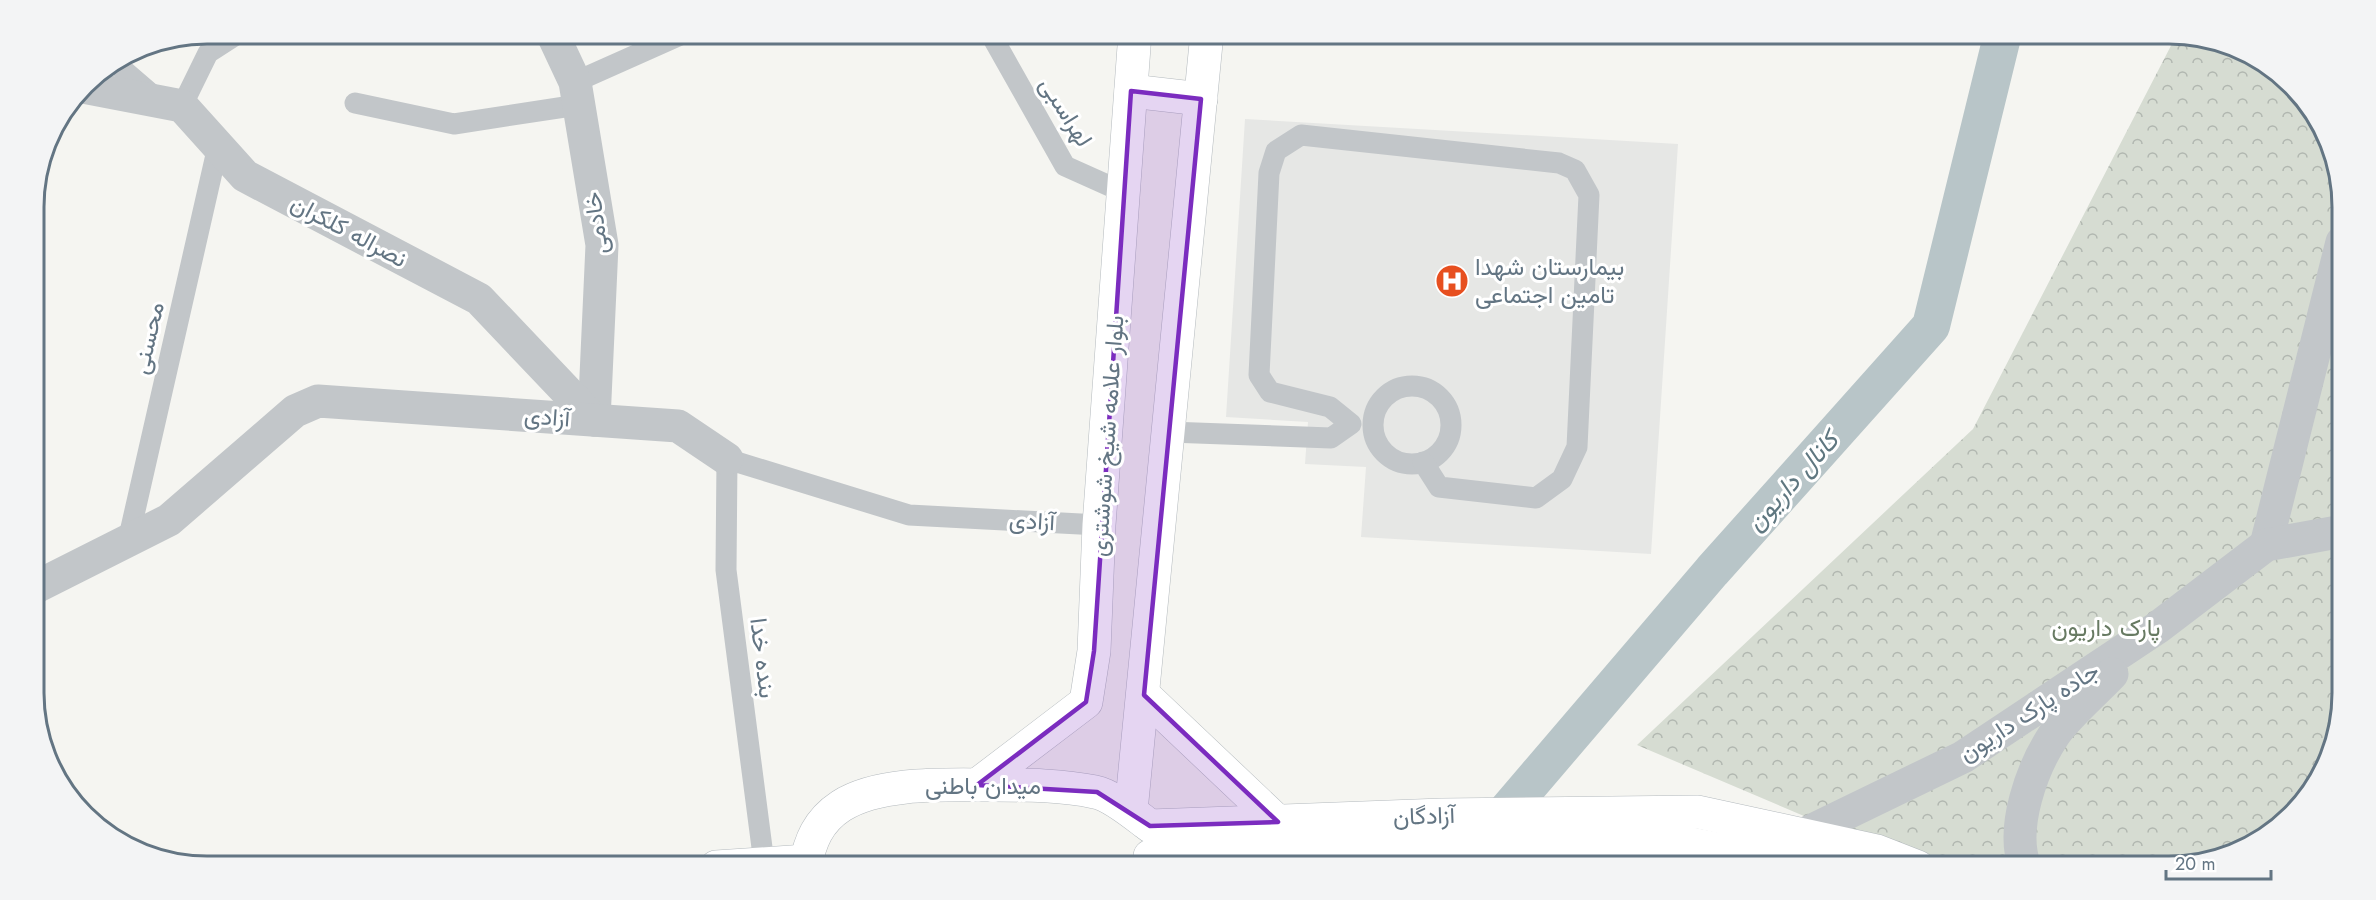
<svg xmlns="http://www.w3.org/2000/svg" width="2376" height="900" viewBox="0 0 2376 900" font-family="Jost,Vazirmatn,sans-serif">
	<style>
		.built { fill: #e6e7e5 }
		.park { fill: url(#park-crowns) }
		.lines { fill: none; stroke-linecap: round; stroke-linejoin: round }
		.canal { stroke: #b8c5c8; stroke-width: 38 }
		.secondary-casing { stroke: #b4babe; stroke-width: 34 }
		.lane { stroke: #c2c6c9; stroke-width: 21 }
		.street { stroke: #c2c6c9; stroke-width: 33 }
		.secondary { stroke: #fff; stroke-width: 33 }
		.marked { fill: #7b2cbf; fill-opacity: 0.2; stroke: #7b2cbf; stroke-width: 4.5; stroke-linejoin: round }
		.labels { text-anchor: middle; stroke-width: 6; stroke-linejoin: round; paint-order: stroke }
		.street-label { font-size: 24px; fill: #637583; stroke: #fff }
		.poi-label { font-size: 24px; fill: #637583; stroke: #fff; text-anchor: start }
		.park-label { font-size: 24px; fill: #677a62; stroke: #fff }
		.water-label { font-size: 26px; font-style: italic; fill: #5f7780; stroke: #fff }
		.rim { fill: none; stroke: #637583; stroke-width: 3 }
	</style>
	<defs>
		<pattern id="park-crowns" width="20" height="18" patternUnits="userSpaceOnUse" patternTransform="scale(1.5)"><rect width="20" height="18" fill="#d6dcd2"/><path d="M2 6a3 3 0 1 1 6 0M12 15a3 3 0 1 1 6 0" fill="none" stroke="#b1b7b0"/></pattern>
	</defs>
	<rect width="100%" height="100%" fill="#f5f5f1"/>
	<!-- built -->
	<polygon class="built" points="1245,119 1678,144 1651,554 1361,537 1366,467 1305,464 1308,422 1226,417"/>
	<!-- park -->
	<polygon class="park" points="2177,34 2225,42 2300,92 2341,183 2343,694 2334,749 2275,831 2181,867 1924,867 1637,745 1973,429"/>
	<g class="lines">
		<!-- canal -->
		<polyline class="canal" points="1459,867 1712,571 1931,326 2003,33"/>
		<!-- secondary casing -->
		<g class="secondary-casing">
			<g id="secondary">
				<polyline points="1131,91 1201,99"/>
				<polyline points="1144,695 1278,822"/>
				<polyline points="977,785 1086,702 1094,651 1099,525 1135,33"/>
				<polyline points="1131,811 1207,33"/>
				<polyline points="1150,826 1442,815 1698,812 1877,851 1918,867"/>
				<polyline points="1150,856 1405,842 1665,839 1809,867"/>
				<polyline points="716,867 806,861"/>
				<path d="M805,867C810,841 818,821 841,806C880,781 949,785 994,785C1028,785 1062,785 1095,792C1111,795 1133,813 1146,823"/>
			</g>
		</g>
		<!-- lane -->
		<g class="lane">
			<polyline points="990,33 1065,166 1123,192"/>
			<polyline points="114,62 157,99"/>
			<polyline points="575,82 685,33"/>
			<polyline points="355,103 454,124 578,105"/>
			<polyline points="182,106 208,53 239,33"/>
			<circle cx="1412" cy="425" r="39"/>
			<polyline points="1169,432 1331,438 1351,424 1330,407 1270,392 1259,375 1269,173 1276,151 1301,135 1559,163 1575,170 1589,195 1577,447 1562,479 1536,498 1439,487 1423,462"/>
			<polyline points="128,541 218,146"/>
			<polyline points="764,863 726,570 727,459 909,515 1099,525"/>
			<polyline points="1644,867 1665,839"/>
		</g>
		<!-- street -->
		<g class="street">
			<polyline points="552,33 575,82 602,245 594,420"/>
			<polyline points="83,87 182,106 245,176 479,299 594,420"/>
			<polyline points="2266,545 2342,242"/>
			<polyline points="36,587 169,520 295,411 318,401 678,426 727,459"/>
			<polyline points="1800,836 1963,757 2157,628 2266,545 2343,531"/>
			<path d="M2025,867C2010,828 2032,768 2054,735C2066,717 2096,691 2112,674"/>
		</g>
		<!-- secondary -->
		<use href="#secondary" class="secondary"/>
	</g>
	<!-- marked area -->
	<path class="marked" d="M1131,91L1201,99L1144,695L1278,822L1150,826L1097,792L977,785L1086,702L1094,651Z"/>
	<!-- icons -->
	<defs>
		<g id="hospital-disc" transform="scale(1.725)"><circle r="9.5" fill="#e74f1f" stroke="#fff"/><path d="M-5-5h3v3.5h4V-5h3V5h-3V1.5h-4V5h-3Z" fill="#fff"/></g>
	</defs>
	<g fill-rule="evenodd">
		<use href="#hospital-disc" x="1452" y="281"/>
	</g>
	<g class="labels">
		<!-- street labels -->
		<g class="street-label">
			<text transform="translate(1066 112) rotate(58)" y="8">لهراسبی</text>
			<text transform="translate(596 223) rotate(-97)" y="8">خادمی</text>
			<text transform="translate(349 231) rotate(28)" y="8">نصراله کلکران</text>
			<text transform="translate(148 338) rotate(-77)" y="8">محسنی</text>
			<text transform="translate(547 417) rotate(4)" y="8">آزادی</text>
			<text transform="translate(1107 436) rotate(-86)" y="8">بلوار علامه شیخ شوشتری</text>
			<text transform="translate(1032 521) rotate(3)" y="8">آزادی</text>
			<text transform="translate(763 658) rotate(83)" y="8">بنده خدا</text>
			<text transform="translate(2029 712) rotate(-33)" y="8">جاده پارک داریون</text>
			<text x="983" y="794">میدان باطنی</text>
			<text transform="translate(1424 816) rotate(-2)" y="8">آزادگان</text>
		</g>
		<!-- poi labels -->
		<g class="poi-label">
			<text x="1475" y="275">بیمارستان شهدا<tspan x="1475" dy="28">تامین اجتماعی</tspan></text>
		</g>
		<!-- park labels -->
		<g class="park-label">
			<text x="2106" y="636">پارک داریون</text>
		</g>
		<!-- water labels -->
		<g class="water-label">
			<text transform="translate(1792 481) rotate(-48)" y="9">کانال داریون</text>
		</g>
	</g>
	<!-- crop -->
	<path d="M0 0H2376V900H0ZM207 44H2169A163 163 0 0 1 2332 207V693A163 163 0 0 1 2169 856H207A163 163 0 0 1 44 693V207A163 163 0 0 1 207 44Z" fill="#f3f4f5" fill-rule="evenodd"/>
	<path class="rim" d="M207 44H2169A163 163 0 0 1 2332 207V693A163 163 0 0 1 2169 856H207A163 163 0 0 1 44 693V207A163 163 0 0 1 207 44Z"/>
	<!-- scale -->
	<path d="M2166 870v9h105v-9" fill="none" stroke="#637583" stroke-width="3"/>
	<text x="2175" y="870" font-size="18" fill="#637583" stroke="#ffffff" stroke-width="4.5" paint-order="stroke">20 m</text>
</svg>
